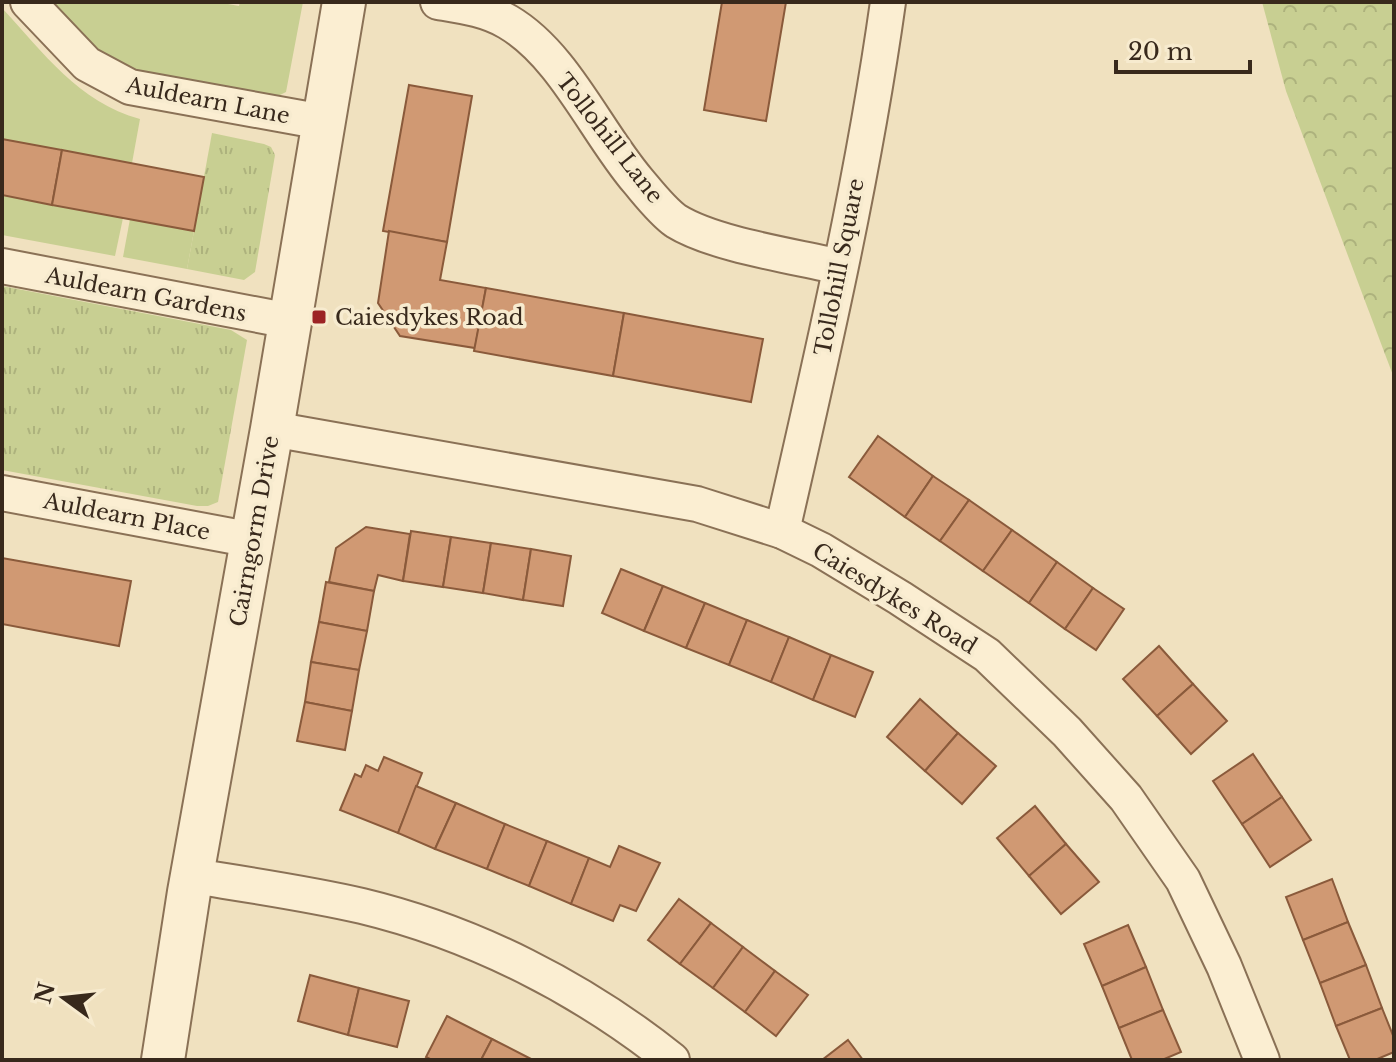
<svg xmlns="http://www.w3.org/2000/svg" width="1396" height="1062" viewBox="0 0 1396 1062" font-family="'Libre Baskerville',serif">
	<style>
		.grass { fill: url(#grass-tufts) }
		.forest { fill: url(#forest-crowns) }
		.garden { fill: #c8cf92 }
		.building { fill: #d09973; stroke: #8a5a3b; stroke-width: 2 }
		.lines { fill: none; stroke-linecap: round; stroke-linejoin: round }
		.minor-casing { stroke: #8a7156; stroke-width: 38 }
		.tertiary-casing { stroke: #8a7156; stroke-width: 46 }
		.minor { stroke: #fbeed2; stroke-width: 34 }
		.tertiary { stroke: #fbeed2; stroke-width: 42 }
		.poi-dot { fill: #9c2325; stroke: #f7ebcf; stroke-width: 3 }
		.labels { text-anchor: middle; stroke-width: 7; stroke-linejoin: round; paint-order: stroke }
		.street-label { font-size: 22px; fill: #38291c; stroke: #f7ebcf }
		.poi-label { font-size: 22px; fill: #38291c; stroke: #f7ebcf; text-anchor: start }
	</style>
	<defs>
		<pattern id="grass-tufts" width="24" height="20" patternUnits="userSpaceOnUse" patternTransform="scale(2)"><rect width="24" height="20" fill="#c8cf92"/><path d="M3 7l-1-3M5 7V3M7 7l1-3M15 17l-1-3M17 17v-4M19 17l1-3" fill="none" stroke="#adb27d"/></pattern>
		<pattern id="forest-crowns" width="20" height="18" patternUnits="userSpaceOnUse" patternTransform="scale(2)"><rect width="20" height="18" fill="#c8cf92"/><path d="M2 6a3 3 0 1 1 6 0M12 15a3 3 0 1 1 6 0" fill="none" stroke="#adb27d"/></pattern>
	</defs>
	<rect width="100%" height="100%" fill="#f0e1bf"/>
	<!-- grass -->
	<g class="grass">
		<polygon points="212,133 264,144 271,147 275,155 255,272 244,280 187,269"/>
		<polygon points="2,286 231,330 247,340 218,502 208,506 197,506 2,470"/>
	</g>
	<!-- forest -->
	<polygon class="forest" points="1262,2 1394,2 1394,378 1286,91"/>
	<!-- garden -->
	<g class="garden">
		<polygon points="51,2 217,2 239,6 240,2 303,2 286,92 276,97 156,75 123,66 94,48"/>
		<path d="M2,8C44,53 78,102 140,119L132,163L2,139Z"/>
		<polygon points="2,195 123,218 115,256 2,235"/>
		<polygon points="130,219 194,231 187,269 123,257"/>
	</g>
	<!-- building -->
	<g class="building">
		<polygon points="722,2 786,2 766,121 704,110"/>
		<polygon points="409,85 472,96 447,242 383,231"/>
		<polygon points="2,139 62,150 52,205 2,195"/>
		<polygon points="62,150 204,177 194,231 52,205"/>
		<polygon points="389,231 447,242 440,280 486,288 475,348 400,336 378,303"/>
		<polygon points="486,288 624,313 613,376 474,351"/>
		<polygon points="624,313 763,339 751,402 613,376"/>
		<polygon points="878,436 933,476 905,517 849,477"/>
		<polygon points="933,476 969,500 940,541 905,517"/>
		<polygon points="969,500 1012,530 983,571 940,541"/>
		<polygon points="366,527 410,534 403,581 378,575 374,591 329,582 336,548"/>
		<polygon points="1012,530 1057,562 1029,603 983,571"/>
		<polygon points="411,531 451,537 443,587 403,581"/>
		<polygon points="451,537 491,543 483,593 443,587"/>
		<polygon points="491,543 531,549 523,600 483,593"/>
		<polygon points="531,549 571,556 563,606 523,600"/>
		<polygon points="2,558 131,581 119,646 2,624"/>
		<polygon points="1057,562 1093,588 1065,629 1029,603"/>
		<polygon points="621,569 663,586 644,631 602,613"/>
		<polygon points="326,582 374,591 367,631 319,622"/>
		<polygon points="663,586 705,603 686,648 644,631"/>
		<polygon points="1093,588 1124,609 1096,650 1065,629"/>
		<polygon points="705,603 747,620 729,665 686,648"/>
		<polygon points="747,620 789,637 771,682 729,665"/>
		<polygon points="319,622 367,631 359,670 311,662"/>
		<polygon points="789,637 831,655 813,700 771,682"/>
		<polygon points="1159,646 1193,684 1157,716 1123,679"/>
		<polygon points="831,655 873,672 855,717 813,700"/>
		<polygon points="311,662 359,670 352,711 305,702"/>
		<polygon points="1193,684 1227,721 1191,754 1157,716"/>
		<polygon points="920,699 958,733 925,771 887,737"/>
		<polygon points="305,702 352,711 345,750 297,741"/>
		<polygon points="958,733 996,766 962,804 925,771"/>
		<polygon points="1253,754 1282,797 1242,824 1213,781"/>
		<polygon points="384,757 422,773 398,833 340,810 355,774 361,777 366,765 378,771"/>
		<polygon points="416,786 456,803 435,849 398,833"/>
		<polygon points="1282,797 1311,840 1270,867 1242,824"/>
		<polygon points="456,803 505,824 487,869 435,849"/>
		<polygon points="1035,806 1066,844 1029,876 997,838"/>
		<polygon points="505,824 547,841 529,886 487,869"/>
		<polygon points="547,841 589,858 571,904 529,886"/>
		<polygon points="1066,844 1099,882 1061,914 1029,876"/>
		<polygon points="619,846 660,863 636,911 620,905 613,921 571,904 589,858 610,867"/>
		<polygon points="1332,879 1348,922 1303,940 1286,897"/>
		<polygon points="679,899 711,923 680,964 648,940"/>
		<polygon points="1348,922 1366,965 1320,983 1303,940"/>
		<polygon points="711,923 743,947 713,988 680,964"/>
		<polygon points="1128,925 1146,967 1102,986 1084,944"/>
		<polygon points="743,947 775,971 745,1012 713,988"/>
		<polygon points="1366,965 1382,1008 1336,1026 1320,983"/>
		<polygon points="1146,967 1163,1010 1119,1028 1102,986"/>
		<polygon points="775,971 808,995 776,1036 745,1012"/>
		<polygon points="310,975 359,988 348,1035 298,1021"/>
		<polygon points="359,988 409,1001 397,1047 348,1035"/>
		<polygon points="1382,1008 1394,1038 1394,1052 1375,1060 1350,1060 1336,1026"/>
		<polygon points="1163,1010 1181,1052 1162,1060 1132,1060 1119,1028"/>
		<polygon points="447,1016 492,1039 481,1060 432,1060 426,1057"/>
		<polygon points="492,1039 533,1060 481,1060"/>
		<polygon points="848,1040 863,1060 822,1060"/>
	</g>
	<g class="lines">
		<!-- minor casing -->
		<g class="minor-casing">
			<g id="minor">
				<polyline points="28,2 87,64 130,87 323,122"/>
				<path d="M438,2C462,6 486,9 508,22C564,55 596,132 638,181C649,194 662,211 676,221C715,245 794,256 840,267"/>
				<polyline points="2,266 290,321"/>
				<polyline points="272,429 697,504 782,531 821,550 900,598 987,655 1067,732 1126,798 1183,880 1224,966 1262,1060"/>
				<polyline points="2,493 253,540"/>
				<path d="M782,531C822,356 863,180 888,2"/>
				<path d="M193,876C249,885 306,893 362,906C474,933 582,988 672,1060"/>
			</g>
		</g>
		<!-- tertiary casing -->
		<g class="tertiary-casing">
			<polyline id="tertiary" points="163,1060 189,892 272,429 344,2"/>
		</g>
		<!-- minor -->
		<use href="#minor" class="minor"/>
		<!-- tertiary -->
		<use href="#tertiary" class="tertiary"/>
	</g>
	<!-- markers -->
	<rect class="poi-dot" x="311" y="309" width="16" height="16" rx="4"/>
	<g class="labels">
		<!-- street labels -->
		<g class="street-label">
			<text transform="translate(208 100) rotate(11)" y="8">Auldearn Lane</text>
			<text transform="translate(610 138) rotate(52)" y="8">Tollohill Lane</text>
			<text transform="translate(839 267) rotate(-79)" y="8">Tollohill Square</text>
			<text transform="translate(146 294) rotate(11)" y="8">Auldearn Gardens</text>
			<text transform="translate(127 516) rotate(11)" y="8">Auldearn Place</text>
			<text transform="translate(254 531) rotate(-80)" y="8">Cairngorm Drive</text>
			<text transform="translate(895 598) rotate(32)" y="8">Caiesdykes Road</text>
		</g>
		<!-- poi labels -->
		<g class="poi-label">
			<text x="335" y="325">Caiesdykes Road</text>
		</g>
	</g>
	<!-- border -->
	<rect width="1396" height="1062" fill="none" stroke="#38291c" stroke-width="8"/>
	<!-- north arrow -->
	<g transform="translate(64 998) rotate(285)" stroke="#f7ebcf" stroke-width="6" paint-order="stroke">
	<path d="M0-6L14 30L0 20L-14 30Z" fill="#38291c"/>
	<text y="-12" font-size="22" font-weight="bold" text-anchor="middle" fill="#38291c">N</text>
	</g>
	<!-- scale -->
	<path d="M1116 60v12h134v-12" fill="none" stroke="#38291c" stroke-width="4"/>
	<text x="1128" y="60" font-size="24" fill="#38291c" stroke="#f7ebcf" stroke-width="6" paint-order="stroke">20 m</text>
</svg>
